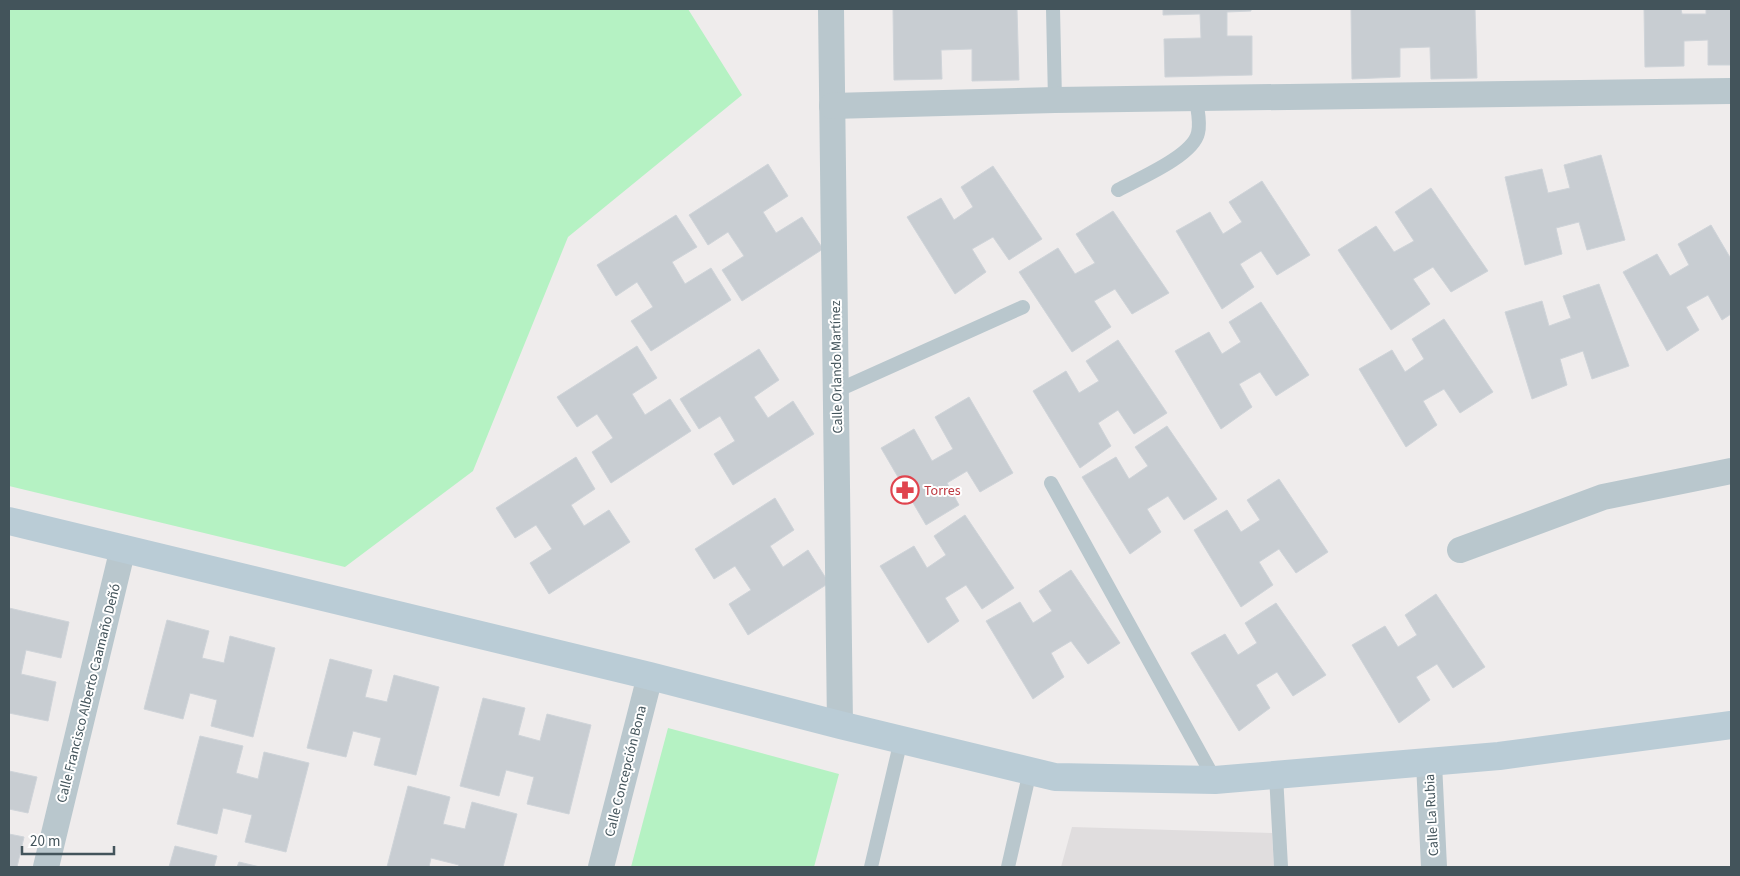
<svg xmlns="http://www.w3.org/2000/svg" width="1740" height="876" viewBox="0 0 1740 876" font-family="'Source Sans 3',sans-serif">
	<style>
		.education { fill: #e0ddde }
		.green { fill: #b5f2c3 }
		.building { fill: #c8cdd2; stroke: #cfd4d9 }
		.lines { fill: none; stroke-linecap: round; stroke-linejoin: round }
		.lane { stroke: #b9c7cd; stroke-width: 14 }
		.street { stroke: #b9c7cd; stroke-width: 26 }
		.secondary { stroke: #baccd6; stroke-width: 28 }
		.labels { text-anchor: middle; stroke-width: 4; stroke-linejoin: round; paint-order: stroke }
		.street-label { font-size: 14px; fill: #43545b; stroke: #fff }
		.health-label { font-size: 14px; fill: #be3a42; stroke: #fff; text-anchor: start }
	</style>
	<rect width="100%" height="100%" fill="#efecec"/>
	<!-- education -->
	<polygon class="education" points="1072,827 1272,833 1274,867 1061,867"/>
	<!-- green -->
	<g class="green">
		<polygon points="9,9 688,9 742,95 568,237 473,471 345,567 9,486"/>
		<polygon points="668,728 839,774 814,867 631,867"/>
	</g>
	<!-- building -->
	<g class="building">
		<polygon points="893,9 1017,9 1019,80 972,81 972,49 941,50 942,79 894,80"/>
		<polygon points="1163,9 1251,9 1251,11 1227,12 1227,36 1252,36 1252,75 1165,77 1164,39 1201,38 1200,14 1163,15"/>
		<polygon points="1351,9 1475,9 1477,78 1431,79 1430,47 1400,48 1400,77 1352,79"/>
		<polygon points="1644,9 1681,9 1682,14 1706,14 1706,9 1731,9 1731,65 1708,65 1708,40 1684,41 1684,66 1645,67"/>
		<polygon points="1601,155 1625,240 1587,250 1579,222 1556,228 1562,254 1525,265 1505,177 1542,169 1548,193 1570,188 1564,165"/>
		<polygon points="768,164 788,196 763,212 776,233 802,217 823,249 742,301 722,270 744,256 728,232 708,245 689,215"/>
		<polygon points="993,166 1042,239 1009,260 993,237 972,249 986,272 955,294 907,217 941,198 954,220 973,207 961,187"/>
		<polygon points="1262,181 1310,255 1277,275 1261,251 1240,264 1254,287 1222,309 1176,231 1210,212 1223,234 1242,222 1229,202"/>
		<polygon points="1431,188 1488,271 1451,292 1433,267 1413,279 1430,304 1391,330 1338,250 1376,226 1394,252 1414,241 1395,212"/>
		<polygon points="1113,211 1169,293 1132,314 1115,289 1094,301 1111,327 1072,352 1019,272 1058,248 1075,274 1095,263 1076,234"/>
		<polygon points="676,215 697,247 672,262 685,284 711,268 731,300 651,351 631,321 653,307 637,282 616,296 597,265"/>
		<polygon points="1711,225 1731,259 1731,314 1722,320 1708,295 1686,307 1699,330 1667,351 1623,272 1657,254 1670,276 1689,265 1678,244"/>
		<polygon points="1599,284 1629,366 1592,379 1583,351 1560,359 1567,385 1532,399 1505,312 1542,301 1549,326 1571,318 1563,296"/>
		<polygon points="1261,302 1309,375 1276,396 1260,372 1239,384 1252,407 1221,429 1175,351 1209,332 1222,354 1241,342 1229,322"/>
		<polygon points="1444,319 1493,392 1460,413 1444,389 1423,401 1437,425 1406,447 1359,369 1392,350 1405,372 1424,359 1412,339"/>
		<polygon points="1118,340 1167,413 1134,434 1118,410 1098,423 1111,446 1080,468 1033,391 1066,371 1079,393 1099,381 1086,361"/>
		<polygon points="637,346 657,378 632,394 645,415 670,399 691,431 611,483 592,452 613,438 597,414 577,427 557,397"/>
		<polygon points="759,349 779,380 754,397 768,418 793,401 814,434 733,485 714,454 735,441 720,416 699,429 680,399"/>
		<polygon points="969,397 1013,473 980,492 967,471 947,483 959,505 926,525 881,448 914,429 932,461 953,449 935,417"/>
		<polygon points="1167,426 1217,499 1184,520 1168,496 1147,509 1161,532 1130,554 1082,477 1116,457 1129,479 1148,466 1135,447"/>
		<polygon points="576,457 595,489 571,505 584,526 609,510 630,542 549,594 530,563 552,549 536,525 515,538 496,508"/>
		<polygon points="1279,479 1328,552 1296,573 1279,549 1259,562 1273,585 1241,607 1194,530 1227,510 1241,532 1260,520 1247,500"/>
		<polygon points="775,498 794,530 770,546 783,567 808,550 829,583 748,635 729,604 751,590 735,566 714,579 695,549"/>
		<polygon points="965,515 1014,588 982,609 966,585 945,598 959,621 928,643 880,566 914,546 927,568 946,555 934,536"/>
		<polygon points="1071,570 1120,643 1088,664 1071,641 1051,653 1064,677 1033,699 986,621 1020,602 1033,623 1052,611 1039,591"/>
		<polygon points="1436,594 1485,667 1453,688 1437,664 1416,677 1430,700 1399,723 1352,645 1385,626 1398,647 1417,635 1405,615"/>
		<polygon points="1276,603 1326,675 1293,696 1277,672 1256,685 1270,708 1239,731 1191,653 1225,634 1238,655 1257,643 1245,623"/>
		<polygon points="9,608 69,622 61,658 26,650 21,674 56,682 48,721 9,713"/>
		<polygon points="167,620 209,631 202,658 224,663 230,636 275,648 253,737 211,726 217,700 190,693 183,719 144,709"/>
		<polygon points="330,659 372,670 365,697 387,702 394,675 439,687 416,775 374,765 381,738 353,731 346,757 307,748"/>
		<polygon points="483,698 525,708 518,735 540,741 547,714 591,725 569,814 527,804 534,777 506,770 499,796 460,786"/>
		<polygon points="200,736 243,746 236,773 258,779 264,752 309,763 286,852 245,842 252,815 223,808 217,834 177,824"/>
		<polygon points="9,771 37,777 28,813 9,809"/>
		<polygon points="408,786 450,797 443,824 465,829 472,802 517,814 503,867 458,867 459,865 431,858 429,867 387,867"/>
		<polygon points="9,834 24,837 17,867 9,867"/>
		<polygon points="175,846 217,856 214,867 169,867"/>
		<polygon points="239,862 260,867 237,867"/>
	</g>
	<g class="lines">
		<!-- lane -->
		<g class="lane">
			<polyline points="1053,9 1055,100"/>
			<path d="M1118,190C1138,179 1193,156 1198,133C1201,122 1197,109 1196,98"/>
			<polyline points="836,391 1023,307"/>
			<polyline points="1051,483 1215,780"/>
			<polyline points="1276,775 1281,867"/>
			<polyline points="871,867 901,740"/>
			<polyline points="1008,867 1030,771"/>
		</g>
		<!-- street -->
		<g class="street">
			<polyline points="831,9 840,725"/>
			<polyline points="832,106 1055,100 1731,91"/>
			<polyline points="1460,550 1603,497 1731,471"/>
			<polyline points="1429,763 1434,867"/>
			<polyline points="46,867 123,548"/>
			<polyline points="601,867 650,676"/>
		</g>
		<!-- secondary -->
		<polyline class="secondary" points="9,521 650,676 840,725 1055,777 1215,780 1499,756 1731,725"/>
	</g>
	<!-- icons -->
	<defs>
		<g id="pharmacy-ring" transform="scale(1.4375)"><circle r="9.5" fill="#fff" stroke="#e0444e" stroke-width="1.5"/><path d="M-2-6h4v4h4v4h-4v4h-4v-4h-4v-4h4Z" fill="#e0444e"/></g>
	</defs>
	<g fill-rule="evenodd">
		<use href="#pharmacy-ring" x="905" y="490"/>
	</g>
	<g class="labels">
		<!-- street labels -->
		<g class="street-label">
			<text transform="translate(836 367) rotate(-91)" y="5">Calle Orlando Martínez</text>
			<text transform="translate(88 693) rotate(-76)" y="5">Calle Francisco Alberto Caamaño Deñó</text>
			<text transform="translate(625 771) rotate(-76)" y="5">Calle Concepción Bona</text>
			<text transform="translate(1431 815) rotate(-93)" y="5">Calle La Rubia</text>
		</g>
		<!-- health labels -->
		<g class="health-label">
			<text x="924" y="495">Torres</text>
		</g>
	</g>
	<!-- border -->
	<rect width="1740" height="876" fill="none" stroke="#43545b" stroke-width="20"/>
	<!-- scale -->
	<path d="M22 846v8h92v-8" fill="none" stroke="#43545b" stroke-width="2.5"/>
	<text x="30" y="846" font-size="15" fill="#43545b" stroke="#ffffff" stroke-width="4" paint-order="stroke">20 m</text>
</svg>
